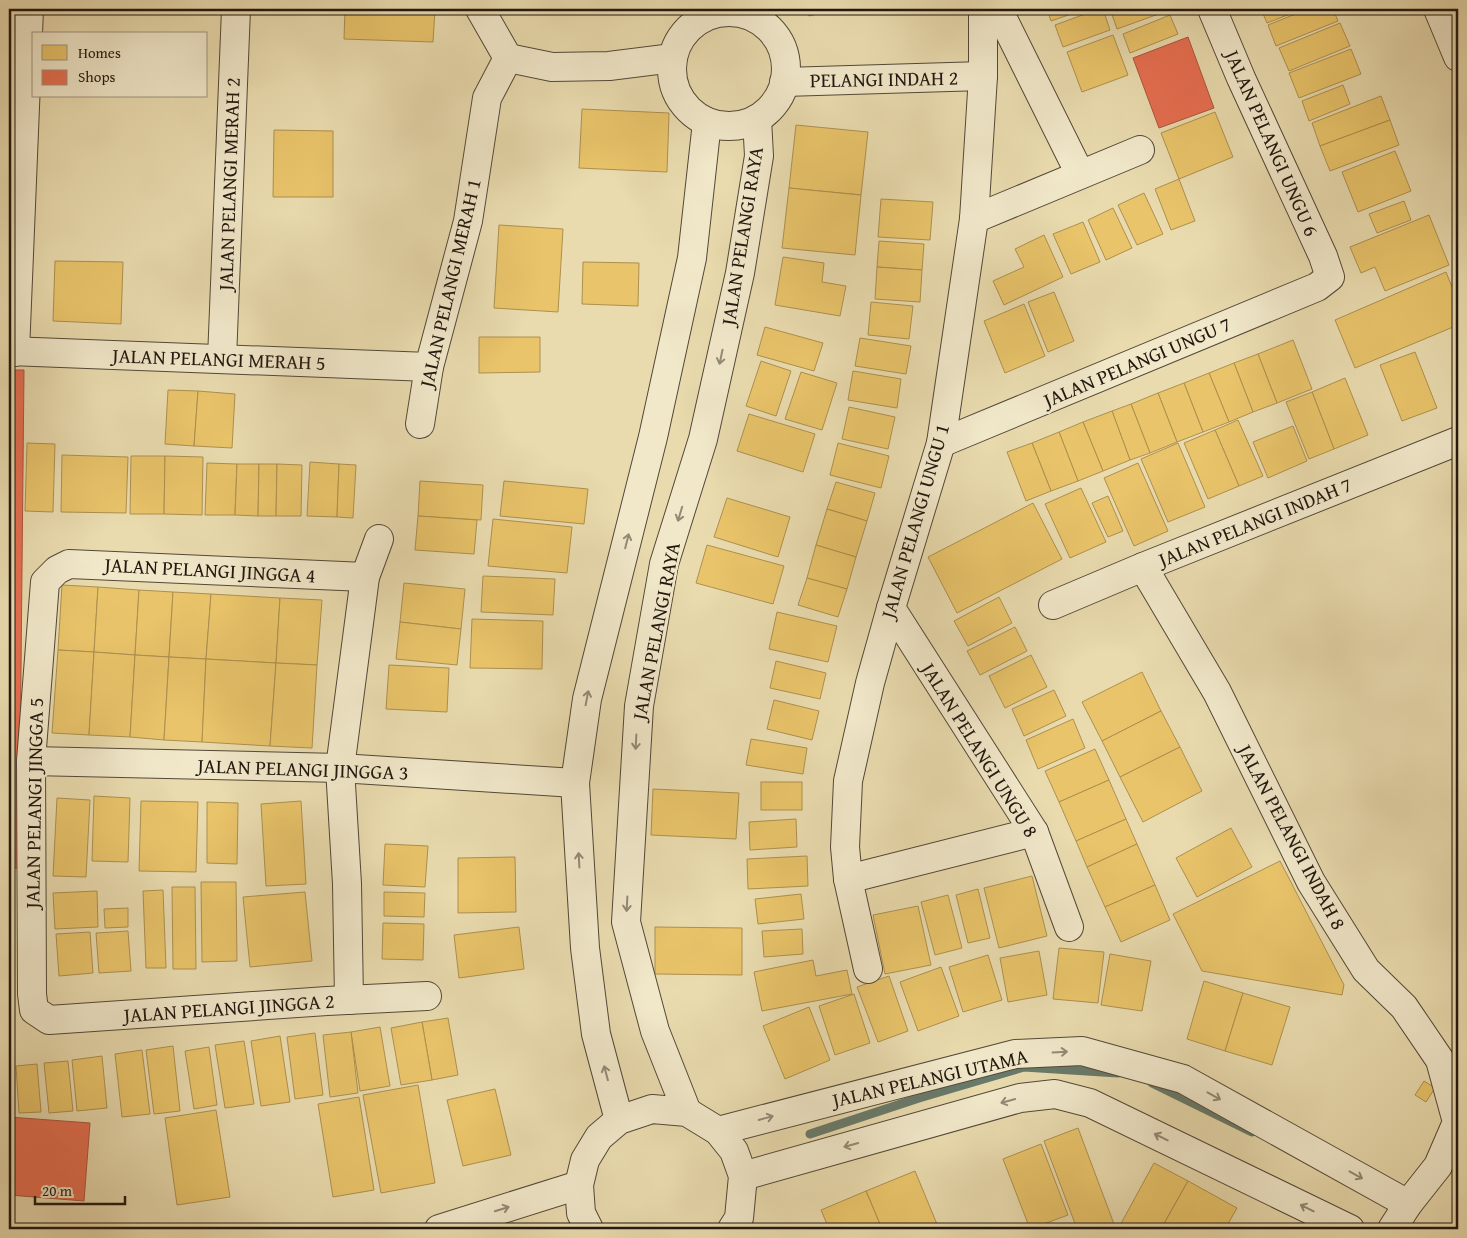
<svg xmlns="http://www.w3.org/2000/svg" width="1467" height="1238" viewBox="0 0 1467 1238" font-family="'Gentium Book Plus',serif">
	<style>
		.homes { fill: #e9c46a; stroke: #ad904f }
		.shops { fill: #e76f51; stroke: #ac553d }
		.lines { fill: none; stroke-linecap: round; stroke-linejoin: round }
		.stream { stroke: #687a6a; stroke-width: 9 }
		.minor-casing { stroke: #534837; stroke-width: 30 }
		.minor { stroke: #f1e8ca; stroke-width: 28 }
		.oneway { stroke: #938a76 }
		.labels { text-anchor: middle; stroke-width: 5; stroke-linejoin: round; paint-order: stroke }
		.street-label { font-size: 20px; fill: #21170f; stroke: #f1e8ca }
	</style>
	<rect width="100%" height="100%" fill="#e9dbae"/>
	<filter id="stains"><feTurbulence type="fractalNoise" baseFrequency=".004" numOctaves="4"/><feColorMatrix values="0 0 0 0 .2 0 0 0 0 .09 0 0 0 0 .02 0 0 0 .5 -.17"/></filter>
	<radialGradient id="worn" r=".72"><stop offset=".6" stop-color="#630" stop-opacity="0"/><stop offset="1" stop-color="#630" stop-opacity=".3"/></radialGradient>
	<!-- homes -->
	<g class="homes">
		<polygon points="345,9 435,9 433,42 344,39"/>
		<polygon points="807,9 836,9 809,16"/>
		<polygon points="1047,9 1086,9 1051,21"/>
		<polygon points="1099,9 1103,9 1110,30 1063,47 1055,25"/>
		<polygon points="1110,9 1166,9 1167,11 1117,29"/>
		<polygon points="1261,9 1303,9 1267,23"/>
		<polygon points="1308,9 1333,9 1338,21 1276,46 1268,25"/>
		<polygon points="1170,15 1178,34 1130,53 1123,34"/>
		<polygon points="1340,23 1350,46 1289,71 1279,48"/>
		<polygon points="1113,35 1128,75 1082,92 1067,52"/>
		<polygon points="1351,49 1361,74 1299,98 1289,73"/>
		<polygon points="1343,85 1350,104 1309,121 1302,101"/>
		<polygon points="1381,96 1390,120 1320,146 1312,123"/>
		<polygon points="582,109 669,113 667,172 579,168"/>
		<polygon points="1215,112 1233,157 1179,179 1161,133"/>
		<polygon points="1390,120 1399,145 1330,171 1320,146"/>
		<polygon points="796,125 868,132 861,195 789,188"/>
		<polygon points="274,130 333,131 333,197 273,197"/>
		<polygon points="1395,151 1411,191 1358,212 1342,172"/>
		<polygon points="1179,179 1195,221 1171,230 1155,189"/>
		<polygon points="789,188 861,195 855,255 782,248"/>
		<polygon points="1144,193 1163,234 1137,245 1118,205"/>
		<polygon points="881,199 933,202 930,240 878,237"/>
		<polygon points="1404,201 1411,220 1377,233 1369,214"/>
		<polygon points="1113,208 1132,248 1106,260 1088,220"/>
		<polygon points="1429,215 1449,265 1385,291 1375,267 1361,273 1350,247"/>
		<polygon points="1083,222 1100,262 1071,274 1053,234"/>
		<polygon points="499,225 563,229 558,312 494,308"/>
		<polygon points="1044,235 1063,277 1004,305 993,281 1024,267 1015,249"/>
		<polygon points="879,241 924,244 922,270 877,267"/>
		<polygon points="783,257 824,263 822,282 846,286 840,316 775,305"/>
		<polygon points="55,261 123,262 121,324 53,321"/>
		<polygon points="583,262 639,263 638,306 582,304"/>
		<polygon points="877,267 922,270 920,302 875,299"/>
		<polygon points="1446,272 1454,292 1458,290 1458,325 1355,368 1335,320"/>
		<polygon points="1054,292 1074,341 1048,352 1028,302"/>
		<polygon points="871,302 913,306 909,339 868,335"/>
		<polygon points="1024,304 1045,356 1005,373 984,321"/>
		<polygon points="765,327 823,343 814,371 757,355"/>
		<polygon points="479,337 540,337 540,372 479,373"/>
		<polygon points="860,338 911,346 906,374 855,366"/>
		<polygon points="1293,340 1312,389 1277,403 1258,354"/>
		<polygon points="1415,352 1437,408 1402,421 1380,365"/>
		<polygon points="1258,354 1277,403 1253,412 1234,363"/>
		<polygon points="761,361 791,371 776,416 746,406"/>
		<polygon points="1234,363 1253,412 1229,422 1209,373"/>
		<polygon points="853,371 901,379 897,408 848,400"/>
		<polygon points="801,372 837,383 822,430 785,419"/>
		<polygon points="1209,373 1229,422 1203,432 1184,383"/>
		<polygon points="1345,378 1368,435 1334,449 1312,392"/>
		<polygon points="1184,383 1203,432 1177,442 1158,393"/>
		<polygon points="168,390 198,391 194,446 165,444"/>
		<polygon points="198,391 235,394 232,448 194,446"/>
		<polygon points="1312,392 1334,449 1309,459 1286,402"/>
		<polygon points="1158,393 1177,442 1150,453 1131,404"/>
		<polygon points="1131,404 1150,453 1130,460 1112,411"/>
		<polygon points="849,407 895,417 888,449 842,439"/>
		<polygon points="1112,411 1130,460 1103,471 1083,422"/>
		<polygon points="749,414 815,434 803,472 737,451"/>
		<polygon points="1238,420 1263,476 1239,486 1215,430"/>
		<polygon points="1083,422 1103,471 1078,481 1059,432"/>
		<polygon points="1293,426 1307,461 1268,478 1253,442"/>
		<polygon points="1215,430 1239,486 1208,499 1184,443"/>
		<polygon points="1059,432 1078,481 1051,491 1032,443"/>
		<polygon points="27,443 55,444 53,512 25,511"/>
		<polygon points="838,443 889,456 881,488 830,475"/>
		<polygon points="1032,443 1051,491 1026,501 1007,452"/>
		<polygon points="1178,443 1205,507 1168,522 1141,459"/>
		<polygon points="62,455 128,457 126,513 61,512"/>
		<polygon points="131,456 165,456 164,514 130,514"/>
		<polygon points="165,456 203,457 202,515 164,514"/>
		<polygon points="310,462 339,464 337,517 307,516"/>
		<polygon points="207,463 237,464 235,515 205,515"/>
		<polygon points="1138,463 1168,531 1134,546 1104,478"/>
		<polygon points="237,464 259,464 258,516 235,515"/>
		<polygon points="259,464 277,464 276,516 258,516"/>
		<polygon points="277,464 302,465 301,516 276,516"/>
		<polygon points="339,464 356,465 353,518 337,517"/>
		<polygon points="420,481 483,485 481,520 418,516"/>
		<polygon points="504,481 588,489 584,524 500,516"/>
		<polygon points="836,482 875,493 867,521 827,509"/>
		<polygon points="1081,488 1106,542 1070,558 1045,504"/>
		<polygon points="1108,496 1123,531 1108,537 1092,503"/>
		<polygon points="727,498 790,517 778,557 714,537"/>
		<polygon points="1033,503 1062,559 957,613 928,557"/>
		<polygon points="827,509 867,521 856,557 816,545"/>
		<polygon points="418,516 477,520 474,554 415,550"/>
		<polygon points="493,519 572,527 567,573 488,566"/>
		<polygon points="707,545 784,566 773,604 696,583"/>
		<polygon points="816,545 856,557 847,589 807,578"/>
		<polygon points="483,576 555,579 553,615 481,612"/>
		<polygon points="807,578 847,589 838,617 798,605"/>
		<polygon points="404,583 465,589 461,629 400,622"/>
		<polygon points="62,585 98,587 94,652 58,650"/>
		<polygon points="98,587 139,590 135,655 94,652"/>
		<polygon points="139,590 173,592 169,657 135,655"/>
		<polygon points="173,592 211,594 206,659 169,657"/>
		<polygon points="211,594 280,598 276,663 206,659"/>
		<polygon points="999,597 1012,623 968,646 954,621"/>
		<polygon points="280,598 322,600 317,665 276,663"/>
		<polygon points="777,612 837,626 828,662 769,649"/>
		<polygon points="472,619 543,621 542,669 470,668"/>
		<polygon points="400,622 461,629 457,665 396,659"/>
		<polygon points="1015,627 1027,651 980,675 967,651"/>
		<polygon points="58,650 94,652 89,735 52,733"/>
		<polygon points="94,652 135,655 130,737 89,735"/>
		<polygon points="135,655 169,657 164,740 130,737"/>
		<polygon points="1031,655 1047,687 1005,708 989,676"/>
		<polygon points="169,657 206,659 202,742 164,740"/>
		<polygon points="206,659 276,663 270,746 202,742"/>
		<polygon points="776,661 826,673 820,699 770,688"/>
		<polygon points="276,663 317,665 312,748 270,746"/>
		<polygon points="389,665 449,668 447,712 386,709"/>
		<polygon points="1142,672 1161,711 1102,741 1082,702"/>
		<polygon points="1054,690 1066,716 1024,736 1012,709"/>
		<polygon points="774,700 819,711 812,740 767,729"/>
		<polygon points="1161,711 1180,747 1120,777 1102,741"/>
		<polygon points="1073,719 1085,748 1038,769 1026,740"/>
		<polygon points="751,739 807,748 803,774 746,765"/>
		<polygon points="1180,747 1202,791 1143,822 1120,777"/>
		<polygon points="1095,749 1109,780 1059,802 1045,771"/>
		<polygon points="1109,780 1126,819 1076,841 1059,802"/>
		<rect x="761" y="782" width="41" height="28"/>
		<polygon points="653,789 739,793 736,839 651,835"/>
		<polygon points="94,796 130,798 128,862 92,861"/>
		<polygon points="57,798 90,800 86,877 53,876"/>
		<polygon points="141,801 198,802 196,872 139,871"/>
		<polygon points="301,801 306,884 266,886 261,804"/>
		<polygon points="207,802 238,803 237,864 207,863"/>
		<polygon points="796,819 797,847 750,850 749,822"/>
		<polygon points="1126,819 1137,844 1087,867 1076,841"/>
		<polygon points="1231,828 1252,867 1197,897 1176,858"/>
		<polygon points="385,844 428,846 425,887 383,885"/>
		<polygon points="1137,844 1155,885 1105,907 1087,867"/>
		<polygon points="807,856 808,886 748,889 747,859"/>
		<polygon points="515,857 516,912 458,913 458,858"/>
		<polygon points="1280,861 1344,985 1342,995 1202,971 1173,914"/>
		<polygon points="1032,876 1047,936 999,948 984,888"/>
		<polygon points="201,882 236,882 237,961 202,962"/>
		<polygon points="1155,885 1170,920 1121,942 1105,907"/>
		<polygon points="172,887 195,887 196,969 173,969"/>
		<polygon points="978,889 990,938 968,943 956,895"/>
		<polygon points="163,890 166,968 146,968 143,891"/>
		<polygon points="97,891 98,927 55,929 53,893"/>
		<polygon points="305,892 312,961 250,967 243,897"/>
		<polygon points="384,892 425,893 424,917 384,916"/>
		<polygon points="801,894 804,919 758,924 755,899"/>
		<polygon points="948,895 962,948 935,955 921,902"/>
		<polygon points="918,906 931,965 885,974 873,915"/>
		<polygon points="128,908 128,927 105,928 104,909"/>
		<polygon points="383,923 424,924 423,960 382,959"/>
		<polygon points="519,927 524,969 459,978 454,935"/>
		<polygon points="655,927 742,928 742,975 655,974"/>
		<polygon points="802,929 803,954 764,957 762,931"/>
		<polygon points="128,931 131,971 99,973 96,933"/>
		<polygon points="90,932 93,973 59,976 56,934"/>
		<polygon points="1059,948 1104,952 1098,1003 1053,999"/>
		<polygon points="1039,951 1047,995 1008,1002 1000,958"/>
		<polygon points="1110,954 1151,961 1142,1011 1101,1005"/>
		<polygon points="988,955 1002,1000 963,1012 949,967"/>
		<polygon points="813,960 816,976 847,970 852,994 762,1011 754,972"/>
		<polygon points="941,967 959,1016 918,1031 900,982"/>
		<polygon points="889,976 908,1031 878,1042 857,987"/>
		<polygon points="1204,981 1243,993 1225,1051 1187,1039"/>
		<polygon points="1243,993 1290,1007 1272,1065 1225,1051"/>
		<polygon points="854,994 870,1043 835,1055 819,1006"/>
		<polygon points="809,1007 830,1060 785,1079 763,1026"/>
		<polygon points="448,1018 458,1075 432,1080 422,1022"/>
		<polygon points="422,1022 432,1080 401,1085 391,1028"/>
		<polygon points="380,1027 390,1086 360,1091 351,1032"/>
		<polygon points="351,1032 358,1093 330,1097 323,1035"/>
		<polygon points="315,1033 323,1095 295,1099 287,1037"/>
		<polygon points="280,1036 290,1102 261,1106 251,1041"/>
		<polygon points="244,1041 254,1104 225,1108 215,1045"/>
		<polygon points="173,1046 180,1111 154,1114 146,1050"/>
		<polygon points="209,1047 217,1105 194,1109 185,1051"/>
		<polygon points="142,1050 150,1114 122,1117 115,1054"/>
		<polygon points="102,1056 107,1108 77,1111 72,1060"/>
		<polygon points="68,1061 73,1111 49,1113 44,1063"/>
		<polygon points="37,1064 41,1112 19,1113 16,1066"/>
		<polygon points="1424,1081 1435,1088 1426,1102 1415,1095"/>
		<polygon points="418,1085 435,1183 381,1193 363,1095"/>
		<polygon points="495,1089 511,1155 463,1166 447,1100"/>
		<polygon points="359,1097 374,1190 333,1197 318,1104"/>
		<polygon points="216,1110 230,1197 177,1205 165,1118"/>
		<polygon points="1078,1128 1114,1224 1101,1229 1077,1229 1044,1141"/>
		<polygon points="1041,1144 1068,1215 1030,1229 1003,1159"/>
		<polygon points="1154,1163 1188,1181 1161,1229 1118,1229"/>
		<polygon points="915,1171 939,1229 882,1229 866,1191"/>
		<polygon points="1188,1181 1237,1208 1225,1229 1161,1229"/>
		<polygon points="866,1191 882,1229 829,1229 821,1210"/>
	</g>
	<!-- shops -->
	<g class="shops">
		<polygon points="1188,37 1214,108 1159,128 1133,58"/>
		<polygon points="9,370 24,370 19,868 9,868"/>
		<polygon points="9,878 13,878 11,983 9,983"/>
		<polygon points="9,1117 90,1123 84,1201 9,1195"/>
	</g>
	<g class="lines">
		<!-- stream -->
		<g class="stream">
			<polyline points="1152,1083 1252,1132"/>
			<polyline points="810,1134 919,1098 1024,1067 1118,1073"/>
			<polyline points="506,1229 513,1227"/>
		</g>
		<!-- minor casing -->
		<g class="minor-casing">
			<g id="minor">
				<polyline points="998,9 1080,174"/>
				<polyline points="1438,9 1458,57"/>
				<circle cx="729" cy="69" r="57"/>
				<polyline points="508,58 552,67 609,66 673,58"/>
				<polyline points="784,82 983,76"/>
				<polyline points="974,219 1140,150"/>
				<polyline points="9,351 429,367"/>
				<polyline points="15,352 29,9"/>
				<polyline points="222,359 236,9"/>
				<polyline points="420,424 429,367 468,221 487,98 508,58 480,9"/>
				<polyline points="941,443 1317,287 1330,277 1323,256 1241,78 1212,9"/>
				<polyline points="1143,567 1217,692 1311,882 1366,970 1404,1007 1440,1060 1457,1122 1438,1166 1408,1204 1392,1229"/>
				<polyline points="365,577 69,564 57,570 45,582 31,761 32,994 34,1010 49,1020 327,1001 427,996"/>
				<polyline points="1053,605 1143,567 1458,441"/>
				<polyline points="891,608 1034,832 1069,927"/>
				<polyline points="31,761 340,768 575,783"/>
				<polyline points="848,879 1034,832"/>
				<polyline points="868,969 848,879 845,847 848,781 870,683 891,608 941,443 974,219 983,76 983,9"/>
				<polyline points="349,1000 347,884 340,768 365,577 379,539"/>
				<polyline points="687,1112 655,1031 626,922 639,706 664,564 703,439 740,273 759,156 757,119"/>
				<polyline points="619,1120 596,1034 585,948 575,783 587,699 653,437 692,258 707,122"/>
				<polyline points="718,1131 1015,1054 1082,1051 1183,1079 1408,1204"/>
				<polyline points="743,1176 1020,1098 1055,1094 1090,1103 1350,1229"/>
				<polyline points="439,1229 579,1185"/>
				<polyline points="589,1229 581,1213 579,1185 585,1160 599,1137 619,1120 652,1109 687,1112 718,1131 734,1151 743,1176 739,1218 732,1229"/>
			</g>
		</g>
		<!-- minor -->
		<use href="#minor" class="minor"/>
	</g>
	<!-- one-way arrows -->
	<defs><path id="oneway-shaft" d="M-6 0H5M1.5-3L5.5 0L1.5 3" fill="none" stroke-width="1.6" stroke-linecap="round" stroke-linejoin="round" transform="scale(1.25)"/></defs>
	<g class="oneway">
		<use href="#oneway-shaft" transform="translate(721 357) rotate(102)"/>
		<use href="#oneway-shaft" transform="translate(680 514) rotate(107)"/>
		<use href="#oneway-shaft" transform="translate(627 541) rotate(-76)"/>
		<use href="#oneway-shaft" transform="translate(587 698) rotate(-79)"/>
		<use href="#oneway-shaft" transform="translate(636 742) rotate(93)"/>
		<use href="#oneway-shaft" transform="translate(579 860) rotate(-93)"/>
		<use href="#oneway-shaft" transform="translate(627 904) rotate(93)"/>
		<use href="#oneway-shaft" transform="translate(1060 1052) rotate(-3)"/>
		<use href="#oneway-shaft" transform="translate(606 1073) rotate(-105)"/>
		<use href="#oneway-shaft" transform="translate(1214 1096) rotate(29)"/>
		<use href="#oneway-shaft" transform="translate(1008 1101) rotate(164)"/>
		<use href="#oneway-shaft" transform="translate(766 1118) rotate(-15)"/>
		<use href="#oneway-shaft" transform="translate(1161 1137) rotate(-154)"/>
		<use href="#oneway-shaft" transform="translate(851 1145) rotate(164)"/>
		<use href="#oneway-shaft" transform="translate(1356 1175) rotate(29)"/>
		<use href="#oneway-shaft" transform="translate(1307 1208) rotate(-154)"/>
		<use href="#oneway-shaft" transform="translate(502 1209) rotate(-17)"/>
	</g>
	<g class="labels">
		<!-- street labels -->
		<g class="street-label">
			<text transform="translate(884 79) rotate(-1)" y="7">PELANGI INDAH 2</text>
			<text transform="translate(1272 143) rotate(66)" y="7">JALAN PELANGI UNGU 6</text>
			<text transform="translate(229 184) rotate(-88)" y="7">JALAN PELANGI MERAH 2</text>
			<text transform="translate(742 236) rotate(-81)" y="7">JALAN PELANGI RAYA</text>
			<text transform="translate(450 283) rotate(-77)" y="7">JALAN PELANGI MERAH 1</text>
			<text transform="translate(219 359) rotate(2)" y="7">JALAN PELANGI MERAH 5</text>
			<text transform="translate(1137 362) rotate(-23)" y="7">JALAN PELANGI UNGU 7</text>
			<text transform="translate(915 521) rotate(-74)" y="7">JALAN PELANGI UNGU 1</text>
			<text transform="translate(1255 522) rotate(-22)" y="7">JALAN PELANGI INDAH 7</text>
			<text transform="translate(210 570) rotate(3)" y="7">JALAN PELANGI JINGGA 4</text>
			<text transform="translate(656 631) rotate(-79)" y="7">JALAN PELANGI RAYA</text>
			<text transform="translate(980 750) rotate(58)" y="7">JALAN PELANGI UNGU 8</text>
			<text transform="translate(303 769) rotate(2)" y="7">JALAN PELANGI JINGGA 3</text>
			<text transform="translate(34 803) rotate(-89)" y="7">JALAN PELANGI JINGGA 5</text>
			<text transform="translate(1292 837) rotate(62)" y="7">JALAN PELANGI INDAH 8</text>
			<text transform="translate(229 1008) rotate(-4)" y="7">JALAN PELANGI JINGGA 2</text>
			<text transform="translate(930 1078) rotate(-13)" y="7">JALAN PELANGI UTAMA</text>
		</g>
	</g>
	<!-- margin -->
	<rect width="1467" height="1238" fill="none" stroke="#e9dbae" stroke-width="30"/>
	<rect x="10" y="10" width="1447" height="1218" fill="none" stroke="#21170f" stroke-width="2.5"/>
	<rect x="15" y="15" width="1437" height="1208" fill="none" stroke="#21170f"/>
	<!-- legend -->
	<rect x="32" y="32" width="175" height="65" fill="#f1e8ca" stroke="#9e947f"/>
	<rect x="42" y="45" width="25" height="15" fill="#e9c46a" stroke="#9e947f"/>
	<text x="78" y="58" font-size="15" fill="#21170f">Homes</text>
	<rect x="42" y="70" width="25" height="15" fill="#e76f51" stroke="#9e947f"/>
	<text x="78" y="82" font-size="15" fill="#21170f">Shops</text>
	<!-- scale -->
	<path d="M35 1196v8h90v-8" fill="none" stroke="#21170f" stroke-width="2.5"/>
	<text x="42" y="1196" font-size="15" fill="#21170f" stroke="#f1e8ca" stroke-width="4" paint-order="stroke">20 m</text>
	<rect width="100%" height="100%" filter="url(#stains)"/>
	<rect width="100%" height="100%" fill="url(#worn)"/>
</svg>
